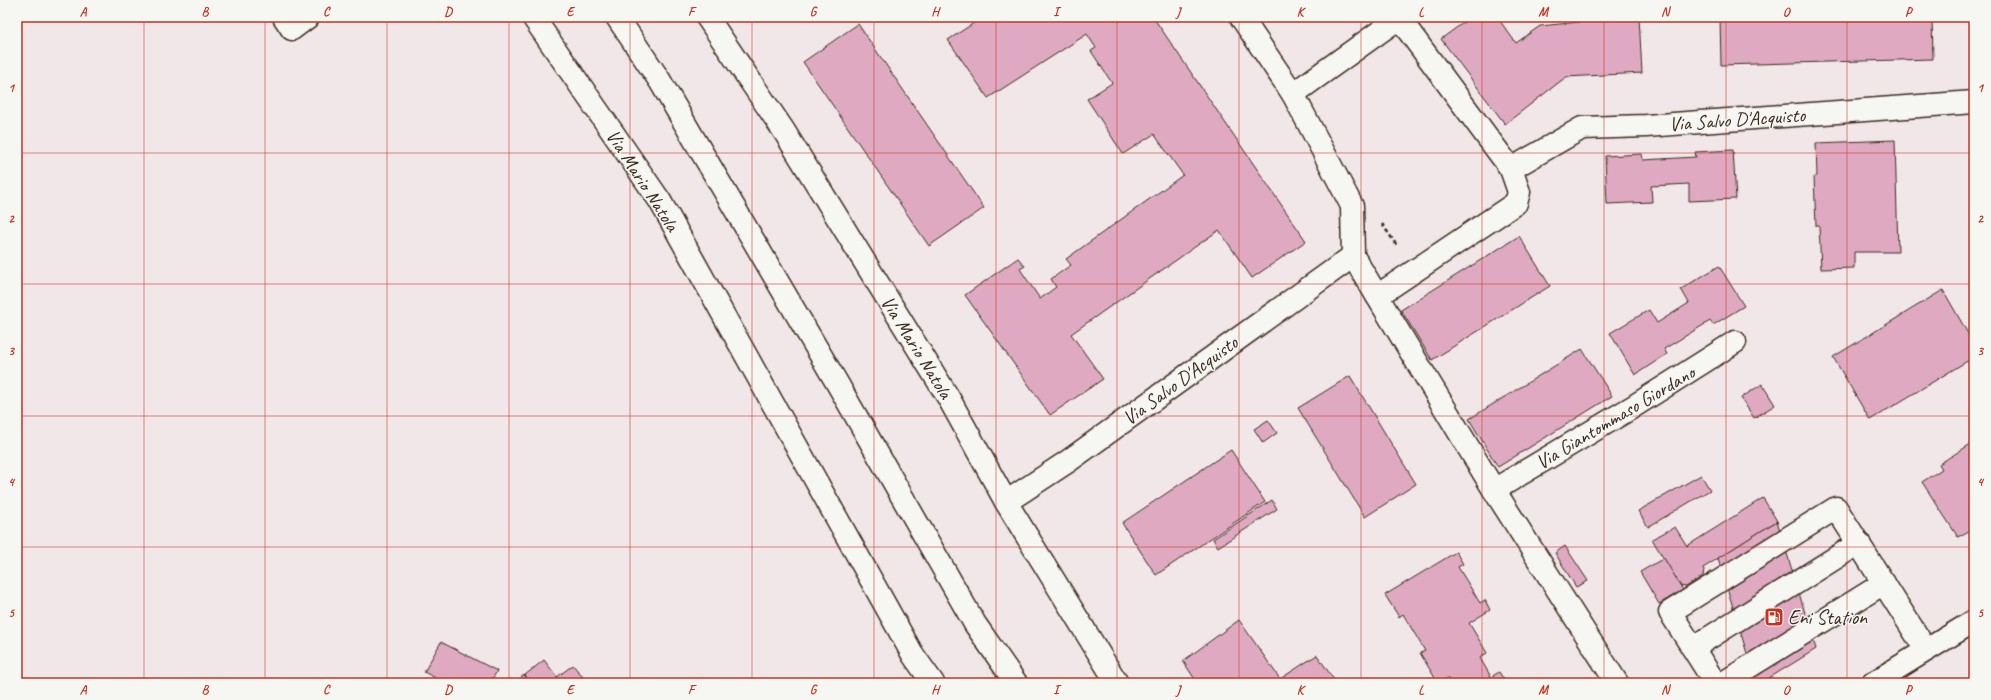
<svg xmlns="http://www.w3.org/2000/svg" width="1991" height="700" viewBox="0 0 1991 700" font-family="Caveat,sans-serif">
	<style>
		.building { fill: #dfaac1; stroke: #3b2a1e }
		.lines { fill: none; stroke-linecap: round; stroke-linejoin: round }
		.minor-casing { stroke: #3b2a1e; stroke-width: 25 }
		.major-casing { stroke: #3b2a1e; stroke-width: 25 }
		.path { stroke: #3b2a1e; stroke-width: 2.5; stroke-dasharray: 4 3; stroke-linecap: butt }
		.minor { stroke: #f6f6f2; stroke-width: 22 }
		.major { stroke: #f6f6f2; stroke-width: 22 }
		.grid { fill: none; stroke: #c8321e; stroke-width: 1; stroke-opacity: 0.55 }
		.labels { text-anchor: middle; stroke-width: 3; stroke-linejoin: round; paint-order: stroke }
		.street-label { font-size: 20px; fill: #3b2a1e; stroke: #f6f6f2 }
		.poi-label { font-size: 20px; fill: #3b2a1e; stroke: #f6f6f2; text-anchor: start }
		.neatline { fill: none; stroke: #c8321e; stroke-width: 1.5 }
		.grid-label { font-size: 13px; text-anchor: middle; font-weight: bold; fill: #c8321e }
	</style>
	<rect width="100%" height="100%" fill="#f1e7e8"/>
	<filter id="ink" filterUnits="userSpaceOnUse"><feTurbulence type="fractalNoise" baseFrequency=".025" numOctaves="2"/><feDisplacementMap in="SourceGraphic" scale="8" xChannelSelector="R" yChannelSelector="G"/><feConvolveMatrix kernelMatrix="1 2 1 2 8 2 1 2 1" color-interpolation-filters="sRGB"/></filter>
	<g filter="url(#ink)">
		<!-- building -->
		<g class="building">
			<polygon points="983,17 1153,17 1306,241 1252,278 1219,230 1071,334 1103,379 1050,415 965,295 1018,258 1025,266 1020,269 1040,299 1056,287 1051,279 1071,265 1066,259 1183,175 1154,134 1123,154 1087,99 1112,83 1091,51 1096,48 1087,34 988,98 948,40"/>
			<polygon points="1471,17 1497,17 1516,43 1540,26 1579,22 1578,17 1639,17 1642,73 1566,77 1505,124 1441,39"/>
			<polygon points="1720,17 1932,17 1933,59 1721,65"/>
			<polygon points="858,24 984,208 929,246 803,62"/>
			<polygon points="1895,140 1898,252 1854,252 1854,268 1821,269 1819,226 1816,226 1814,177 1817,176 1816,143"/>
			<polygon points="1970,140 1974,140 1974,197 1973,197"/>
			<polygon points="1733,150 1736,199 1689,201 1689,184 1651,186 1652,202 1607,204 1605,156 1642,154 1643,160 1696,157 1695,152"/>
			<polygon points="1519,236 1550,286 1432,360 1401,310"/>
			<polygon points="1719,266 1744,306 1713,325 1710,321 1664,349 1667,354 1635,375 1610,333 1649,310 1657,323 1689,303 1681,289"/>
			<polygon points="1943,290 1974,344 1974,357 1870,420 1833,357"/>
			<polygon points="1582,349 1612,396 1498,467 1469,419"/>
			<polygon points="1350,376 1416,484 1365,517 1298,408"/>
			<polygon points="1762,384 1775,405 1754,418 1741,398"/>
			<polygon points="1268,420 1277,433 1263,443 1254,429"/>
			<polygon points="1974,442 1974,528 1958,537 1922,482 1942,469 1939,464"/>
			<polygon points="1231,450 1265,502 1156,575 1122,523"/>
			<polygon points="1701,475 1710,490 1648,527 1638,511"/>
			<polygon points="1763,498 1777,521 1703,568 1704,570 1703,576 1686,587 1680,586 1652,539 1675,527 1687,546"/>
			<polygon points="1272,500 1277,509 1218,547 1213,539"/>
			<polygon points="1777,521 1816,649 1761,683 1756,683 1718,558"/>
			<polygon points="1565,546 1588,581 1576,587 1555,553"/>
			<polygon points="1456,552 1463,564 1458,567 1480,603 1485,600 1490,610 1469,623 1487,653 1480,658 1491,677 1499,672 1506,683 1451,683 1448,678 1438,683 1420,653 1425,651 1403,614 1399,617 1385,595"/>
			<polygon points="1664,558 1683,590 1659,604 1640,572"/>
			<polygon points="1239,620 1280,679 1317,655 1336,683 1192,683 1196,681 1183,661"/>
			<polygon points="441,642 497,671 490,683 445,683 424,672"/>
			<polygon points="544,660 557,677 561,683 531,683 525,675"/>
			<polygon points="573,665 586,681 583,683 561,683 557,677"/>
			<polygon points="524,675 531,683 514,683"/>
		</g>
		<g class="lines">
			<!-- minor casing -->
			<g class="minor-casing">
				<g id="minor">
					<polyline points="284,17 292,29 308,17"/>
					<polyline points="533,17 660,201 913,655 933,683"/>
					<polyline points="617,17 660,81 837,383 975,624 1016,683"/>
					<polyline points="707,17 784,131 948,397 1006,502 1117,683"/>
					<polyline points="1241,17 1293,94 1352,206 1353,256"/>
					<polyline points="1293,94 1399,18 1511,169 1519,192 1516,203 1377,296"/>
					<polyline points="1511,169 1582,128 1646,126 1974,102"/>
					<polyline points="1353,256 1494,490 1617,683"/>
					<polyline points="1494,490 1631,408 1735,342"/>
					<polyline points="1006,502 1067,462 1353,256"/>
					<polyline points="1693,648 1859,543"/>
					<polyline points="1715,683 1670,612 1836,508 1926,650"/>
					<polyline points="1723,683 1884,583"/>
				</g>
			</g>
			<!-- major casing -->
			<g class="major-casing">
				<polyline id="major" points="1873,683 1974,621"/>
			</g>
			<!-- path -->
			<polyline class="path" points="1382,224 1398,247"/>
			<!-- minor -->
			<use href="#minor" class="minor"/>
			<!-- major -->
			<use href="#major" class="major"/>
		</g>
	</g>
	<!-- grid -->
	<path class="grid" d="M144,17V683M265,17V683M387,17V683M509,17V683M630,17V683M752,17V683M874,17V683M996,17V683M1117,17V683M1239,17V683M1361,17V683M1482,17V683M1604,17V683M1726,17V683M1847,17V683M17,153H1974M17,284H1974M17,416H1974M17,547H1974"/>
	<!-- icons -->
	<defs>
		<g id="fuel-square" transform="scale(1)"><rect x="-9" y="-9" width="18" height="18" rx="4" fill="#c8321e" stroke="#f6f6f2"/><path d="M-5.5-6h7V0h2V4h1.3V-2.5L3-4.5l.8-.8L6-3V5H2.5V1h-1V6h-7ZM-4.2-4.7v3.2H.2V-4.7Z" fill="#fff"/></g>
	</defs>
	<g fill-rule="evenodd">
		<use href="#fuel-square" x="1774" y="617"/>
	</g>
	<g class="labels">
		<!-- street labels -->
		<g class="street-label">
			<text transform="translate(1737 119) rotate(-4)" y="7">Via Salvo D'Acquisto</text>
			<text transform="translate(643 180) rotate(57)" y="7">Via Mario Natola</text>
			<text transform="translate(917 347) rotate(58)" y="7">Via Mario Natola</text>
			<text transform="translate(1180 380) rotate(-36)" y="7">Via Salvo D'Acquisto</text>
			<text transform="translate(1615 417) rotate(-31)" y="7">Via Giantommaso Giordano</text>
		</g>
		<!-- poi labels -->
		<g class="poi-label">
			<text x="1788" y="624">Eni Station</text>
		</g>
	</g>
	<!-- margin -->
	<rect width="1991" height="700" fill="none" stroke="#f6f6f2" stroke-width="44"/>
	<rect x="22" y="22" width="1947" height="656" class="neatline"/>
	<g class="grid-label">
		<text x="83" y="16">A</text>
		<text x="205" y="16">B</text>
		<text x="326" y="16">C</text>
		<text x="448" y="16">D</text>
		<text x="570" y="16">E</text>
		<text x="691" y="16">F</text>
		<text x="813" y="16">G</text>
		<text x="935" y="16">H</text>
		<text x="1056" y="16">I</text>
		<text x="1178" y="16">J</text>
		<text x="1300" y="16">K</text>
		<text x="1421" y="16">L</text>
		<text x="1543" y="16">M</text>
		<text x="1665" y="16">N</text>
		<text x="1786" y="16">O</text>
		<text x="1908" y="16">P</text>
		<text x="11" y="92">1</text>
		<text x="1980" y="92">1</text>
		<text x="11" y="223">2</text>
		<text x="1980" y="223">2</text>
		<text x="11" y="355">3</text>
		<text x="1980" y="355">3</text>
		<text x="11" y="486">4</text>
		<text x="1980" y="486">4</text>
		<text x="11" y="617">5</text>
		<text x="1980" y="617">5</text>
		<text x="83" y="694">A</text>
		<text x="205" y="694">B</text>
		<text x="326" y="694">C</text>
		<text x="448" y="694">D</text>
		<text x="570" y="694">E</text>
		<text x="691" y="694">F</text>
		<text x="813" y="694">G</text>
		<text x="935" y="694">H</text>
		<text x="1056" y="694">I</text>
		<text x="1178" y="694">J</text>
		<text x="1300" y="694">K</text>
		<text x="1421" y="694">L</text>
		<text x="1543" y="694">M</text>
		<text x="1665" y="694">N</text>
		<text x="1786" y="694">O</text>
		<text x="1908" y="694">P</text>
	</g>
</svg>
